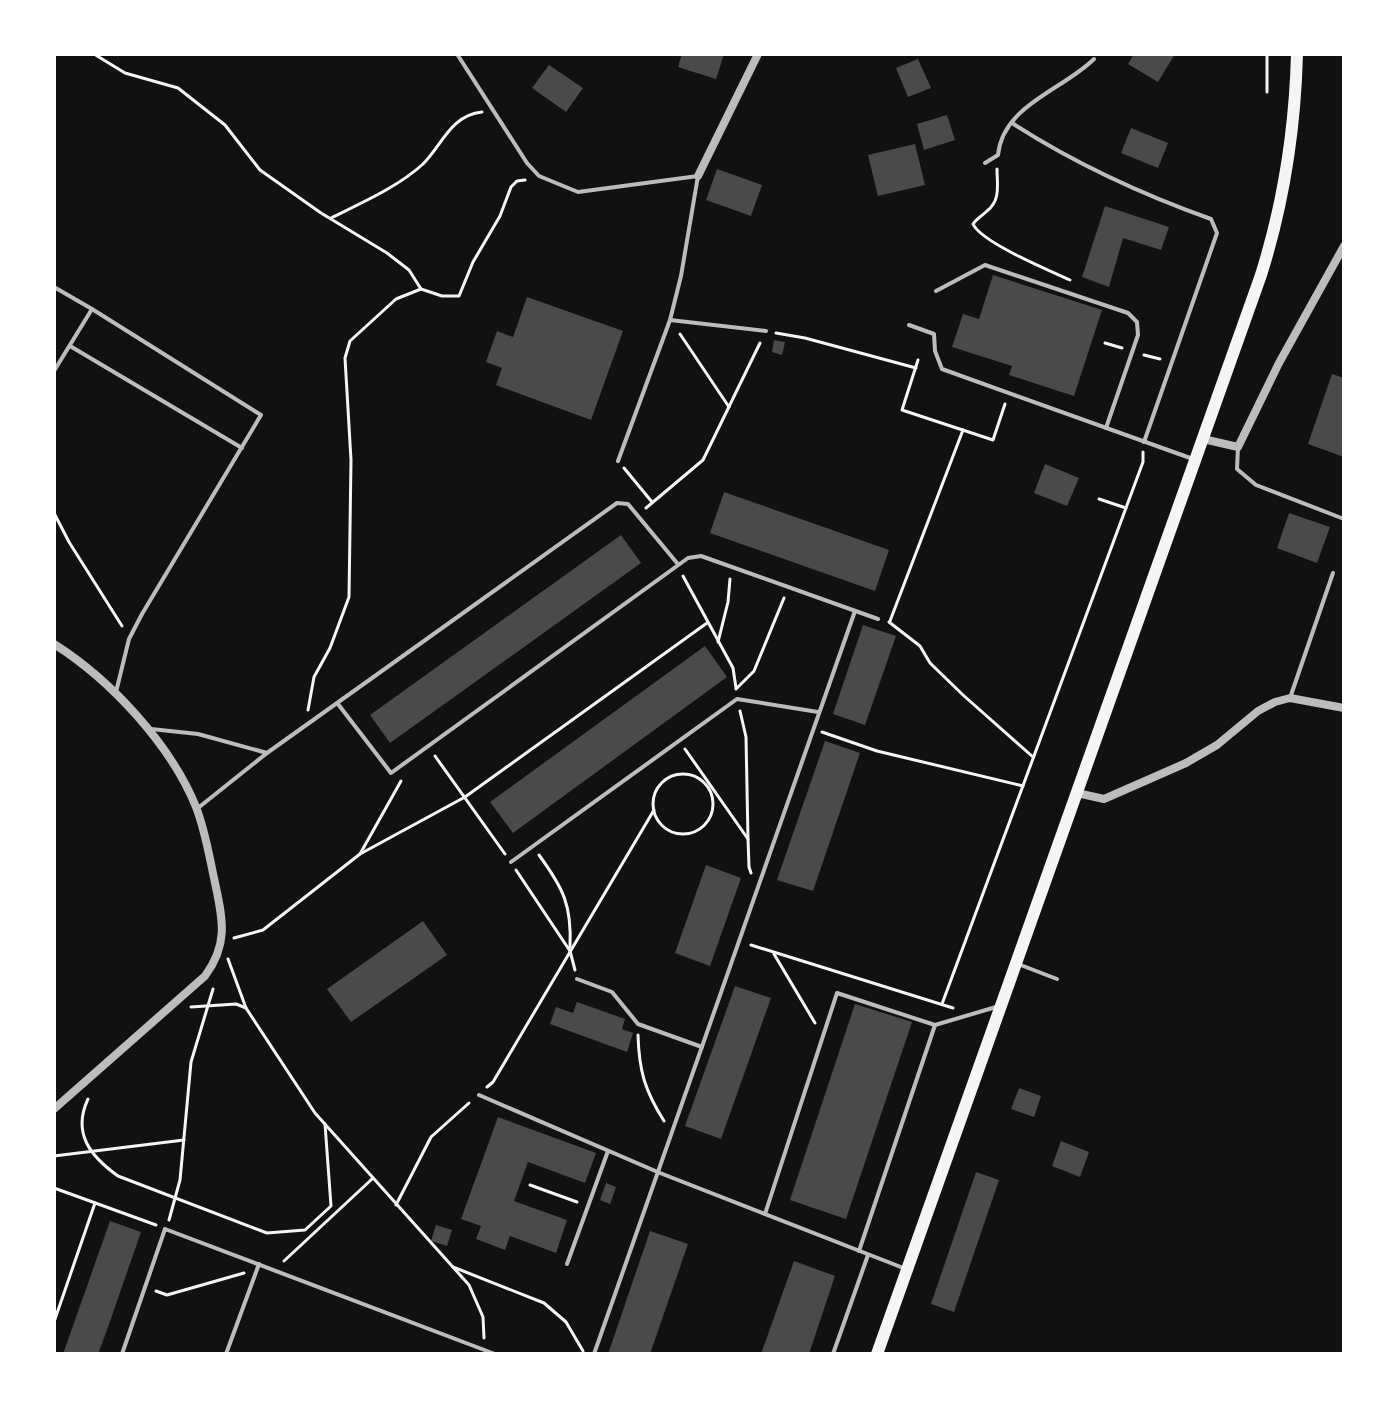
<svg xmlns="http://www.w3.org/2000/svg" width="1398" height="1408" viewBox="0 0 1398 1408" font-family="'Fira Sans Condensed',sans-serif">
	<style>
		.building { fill: #4a4a4a }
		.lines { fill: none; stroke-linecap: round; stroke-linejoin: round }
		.path { stroke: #f5f5f5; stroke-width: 3 }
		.service { stroke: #bcbcbc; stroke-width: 4 }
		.minor { stroke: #bcbcbc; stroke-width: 8 }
		.secondary { stroke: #f5f5f5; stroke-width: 12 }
	</style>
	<rect width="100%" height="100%" fill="#111"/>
	<!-- building -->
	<g class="building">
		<polygon points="682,54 724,54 716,79 678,67"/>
		<polygon points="1134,54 1175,54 1158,82 1128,64"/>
		<polygon points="918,59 931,88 908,97 896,68"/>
		<polygon points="549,65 583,88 566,112 532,88"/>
		<polygon points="947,115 955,140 924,150 917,124"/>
		<polygon points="1131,128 1168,143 1158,168 1121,153"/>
		<polygon points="915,144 925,185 878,196 868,155"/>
		<polygon points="717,169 762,185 751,216 706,200"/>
		<polygon points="1105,206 1169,227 1161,250 1123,238 1109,287 1082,277"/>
		<polygon points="993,275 1102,310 1074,396 1009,375 1012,366 952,347 963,314 979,319"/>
		<polygon points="527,297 623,331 591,420 496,385 502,368 486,362 497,331 513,337"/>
		<polygon points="774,340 785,342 782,355 772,352"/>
		<polygon points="1332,374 1344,378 1344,457 1308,444"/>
		<polygon points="1045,464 1079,478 1067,506 1034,493"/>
		<polygon points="724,492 889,550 875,591 710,533"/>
		<polygon points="1289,513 1330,527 1317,563 1277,548"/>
		<polygon points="621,535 641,563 390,743 370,715"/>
		<polygon points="863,625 896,636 865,725 833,714"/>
		<polygon points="705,646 727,677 513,833 490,802"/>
		<polygon points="825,741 860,753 813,891 777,880"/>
		<polygon points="706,865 741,878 710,966 675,953"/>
		<polygon points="423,921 447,955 351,1022 327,989"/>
		<polygon points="735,986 771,998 721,1139 685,1126"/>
		<polygon points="577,1002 625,1019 622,1029 633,1033 627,1052 550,1024 556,1007 573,1013"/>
		<polygon points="855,1004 912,1022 846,1219 790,1200"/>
		<polygon points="1019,1088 1041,1096 1034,1117 1011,1109"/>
		<polygon points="498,1117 596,1153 585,1183 528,1162 514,1201 567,1220 556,1253 510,1236 505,1250 476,1239 481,1226 461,1219"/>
		<polygon points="1061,1141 1089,1152 1080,1177 1052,1166"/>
		<polygon points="976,1172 999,1180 954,1312 931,1304"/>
		<polygon points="606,1183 616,1187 610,1204 600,1200"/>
		<polygon points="110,1221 141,1232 107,1330 98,1354 63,1354"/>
		<polygon points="436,1225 452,1230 447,1246 431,1241"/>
		<polygon points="650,1231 688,1244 650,1354 608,1354"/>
		<polygon points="794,1261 835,1276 809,1354 761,1354"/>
	</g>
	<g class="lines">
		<!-- path -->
		<g class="path">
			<polyline points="94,54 125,73 178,88 225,125 260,170 321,213 387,253 409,270 421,289"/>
			<polyline points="1267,54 1267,92"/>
			<path d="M997,169C997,185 1001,200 987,211C982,216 977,218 973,224C981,242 1048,270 1070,280"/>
			<path d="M331,218C361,203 398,187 423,164C442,145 451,115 482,112"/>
			<polyline points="776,333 805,338 916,368"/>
			<polyline points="680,334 729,407"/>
			<polyline points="1105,343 1122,348"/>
			<polyline points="1144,355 1160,359"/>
			<polyline points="918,360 902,410 993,440 1005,404"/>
			<polyline points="624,468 652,502"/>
			<polyline points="1099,499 1126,508"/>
			<polyline points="646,508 703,460 760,343"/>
			<polyline points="54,513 69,542 122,626"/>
			<polyline points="683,576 733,668 736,688"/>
			<polyline points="890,621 963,430"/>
			<polyline points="889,622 920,646 930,663 963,695 1033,757"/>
			<polyline points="718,642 728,602 730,579"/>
			<polyline points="736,689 754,671 784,598"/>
			<polyline points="308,710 314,677 330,648 349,597 351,460 345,358 350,341 396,299 421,289 442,296 459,296 473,262 500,216 511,187 517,181 525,180"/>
			<polyline points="740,711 746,737 748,839"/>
			<polyline points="822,732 877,751 1023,786"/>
			<polyline points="685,749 748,839 749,867 751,873"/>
			<polyline points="435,756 505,854"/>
			<circle cx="683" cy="804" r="30"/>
			<polyline points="360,854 401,781"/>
			<path d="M539,855C563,888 572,905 570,947"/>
			<polyline points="516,870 570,951 575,970"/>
			<polyline points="234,938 263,930 360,854 465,797 707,623"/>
			<polyline points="751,945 953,1008"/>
			<polyline points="774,954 815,1023"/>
			<polyline points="228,959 246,1008 315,1113 469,1285 483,1317 484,1338"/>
			<polyline points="942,1004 1143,462 1143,452"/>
			<polyline points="191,1007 236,1004 246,1008"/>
			<path d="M638,1035C639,1071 645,1091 664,1121"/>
			<polyline points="487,1087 493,1082 654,810"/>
			<path d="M88,1099C72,1133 90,1156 118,1176L267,1233L305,1230L331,1206L325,1124"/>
			<polyline points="54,1156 184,1140"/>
			<polyline points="530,1185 577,1202"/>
			<polyline points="54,1188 156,1225"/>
			<polyline points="396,1205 431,1137 469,1103"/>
			<polyline points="169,1220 180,1180 191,1062 213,989"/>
			<polyline points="284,1261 372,1179"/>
			<polyline points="453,1267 544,1303 566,1322 583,1351"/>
			<polyline points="156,1291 167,1295 244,1273"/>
			<polyline points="54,1322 95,1203"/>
		</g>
		<!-- service -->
		<g class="service">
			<polyline points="457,54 527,163 539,176 578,192 698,176 681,276 670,320 618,461"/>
			<path d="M1012,123C1074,163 1141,194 1211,219L1217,233L1144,442"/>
			<path d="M985,163L998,155C1003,105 1063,90 1094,59"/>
			<polyline points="54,287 92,309 54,371"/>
			<polyline points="936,291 985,265 1128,313 1137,322 1138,335 1106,428"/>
			<polyline points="92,309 261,415 142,614 129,639 116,692"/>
			<polyline points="670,320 766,331"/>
			<polyline points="909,325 934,334 935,351 942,369 1193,459"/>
			<polyline points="70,346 242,448"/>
			<polyline points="1238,447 1237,469 1256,485 1344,519"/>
			<polyline points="1290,698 1333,573"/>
			<polyline points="338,704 391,773 688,558 701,556 878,619"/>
			<polyline points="151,729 198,734 267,753"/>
			<polyline points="198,808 267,753 617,503 628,504 677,563"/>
			<polyline points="511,862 737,699 818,712"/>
			<polyline points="1018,964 1057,979"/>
			<polyline points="577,979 612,992 638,1024 702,1047"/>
			<polyline points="479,1095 660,1173 906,1269"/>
			<polyline points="765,1214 837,993 935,1025"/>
			<polyline points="859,1251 935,1025 996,1007"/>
			<polyline points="567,1264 608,1151"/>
			<polyline points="122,1354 165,1229 495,1354"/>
			<polyline points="226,1354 259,1264"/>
			<polyline points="594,1354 855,611"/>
			<polyline points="833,1354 868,1255"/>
		</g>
		<!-- minor -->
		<g class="minor">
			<polyline points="698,176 758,54"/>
			<polyline points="1203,439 1238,447 1279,363 1344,246"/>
			<path d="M54,644C111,680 171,745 196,807C205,830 209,855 214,878C222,917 230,942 205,976L54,1109"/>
			<polyline points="1077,793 1104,799 1186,763 1217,745 1258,711 1275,702 1290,698 1344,708"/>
		</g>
		<!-- secondary -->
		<path class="secondary" d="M877,1354L1261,275C1284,202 1295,130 1297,54"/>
	</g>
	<!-- border -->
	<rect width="1398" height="1408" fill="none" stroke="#ffffff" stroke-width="112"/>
</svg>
